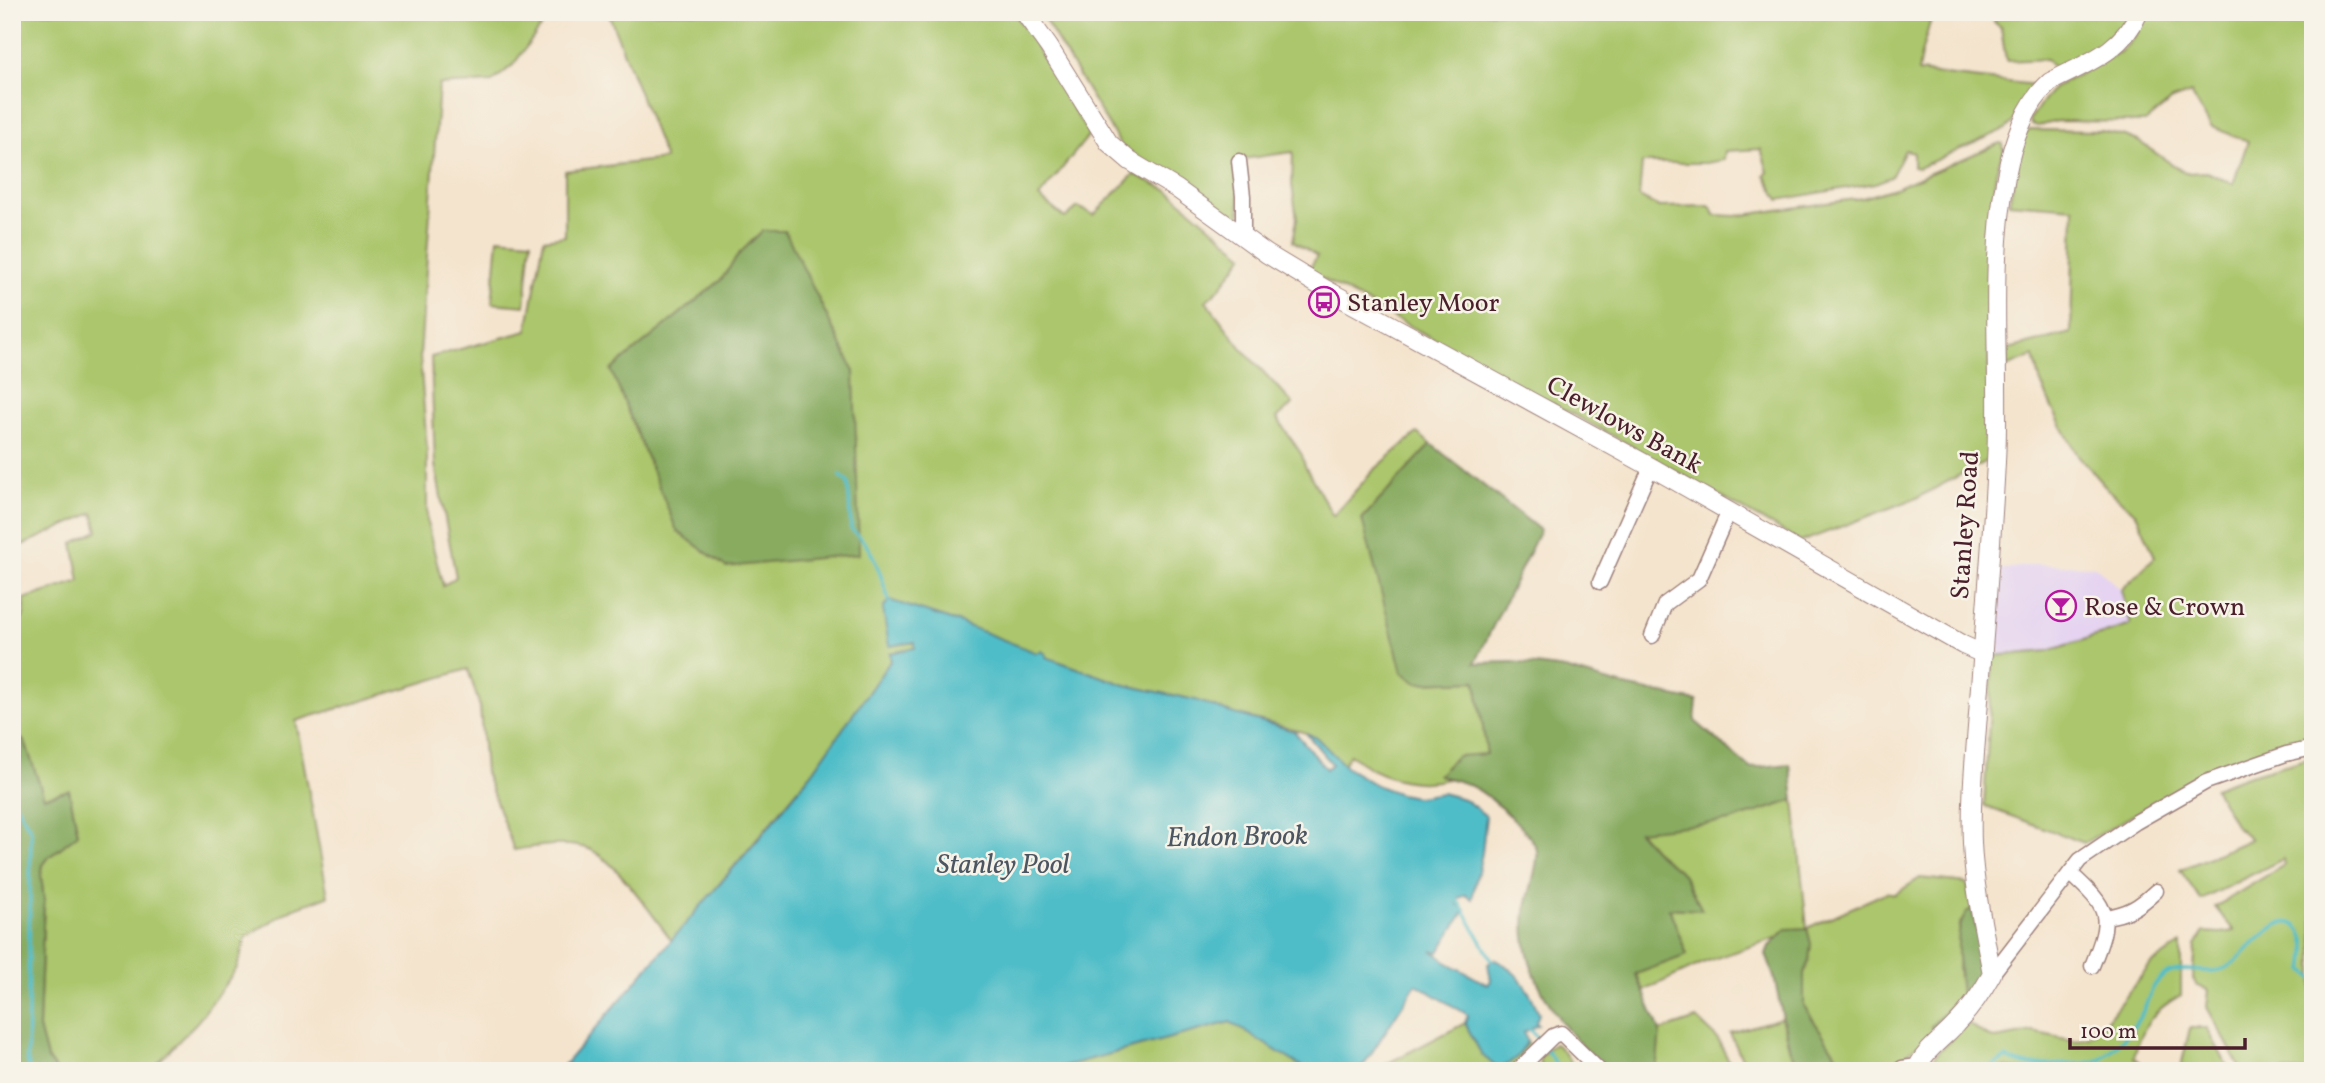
<svg xmlns="http://www.w3.org/2000/svg" width="2325" height="1083" viewBox="0 0 2325 1083" font-family="Vollkorn,serif">
	<style>
		.built { fill: #e5d3f1 }
		.green { fill: #abc66c; stroke: #7a724c; stroke-width: 2; fill-rule: evenodd }
		.forest { fill: #88ab60; stroke: #696546; stroke-width: 2 }
		.water { fill: #4fbdc8; stroke: #4c6e7a; stroke-width: 2 }
		.lines { fill: none; stroke-linecap: round; stroke-linejoin: round }
		.stream { stroke: #4fbdc8; stroke-width: 3.5 }
		.minor-casing { stroke: #9f827c; stroke-width: 17 }
		.tertiary-casing { stroke: #9f827c; stroke-width: 20 }
		.minor { stroke: #fff; stroke-width: 14 }
		.tertiary { stroke: #fff; stroke-width: 18 }
		.labels { text-anchor: middle; stroke-width: 5; stroke-linejoin: round; paint-order: stroke }
		.poi-label { font-size: 26px; fill: #4a1f2b; stroke: #f7f3e8; text-anchor: start }
		.street-label { font-size: 26px; fill: #4a1f2b; stroke: #f7f3e8 }
		.water-label { font-size: 28px; font-style: italic; fill: #4c5662; stroke: #f7f3e8 }
	</style>
	<rect width="100%" height="100%" fill="#f7f3e8"/>
	<filter id="ink" filterUnits="userSpaceOnUse"><feTurbulence type="fractalNoise" baseFrequency=".0143" numOctaves="2"/><feDisplacementMap in="SourceGraphic" scale="14" xChannelSelector="R" yChannelSelector="G"/><feConvolveMatrix kernelMatrix="1 2 1 2 8 2 1 2 1" color-interpolation-filters="sRGB"/></filter>
	<filter id="wash" filterUnits="userSpaceOnUse"><feTurbulence type="fractalNoise" baseFrequency=".00686" numOctaves="4" result="noise"/><feDisplacementMap in="SourceGraphic" scale="28" xChannelSelector="R" yChannelSelector="G"/><feGaussianBlur stdDeviation="1.57" result="paint"/><feColorMatrix in="noise" values="0 0 0 0 0 0 0 0 0 0 0 0 0 0 0 0 0 1.4 0 .05"/><feComposite in="paint" operator="in"/></filter>
	<g filter="url(#wash)">
		<rect width="100%" height="100%" fill="#f4e4cd"/>
		<!-- built -->
		<polygon class="built" points="2037,564 2095,566 2121,590 2132,625 2048,651 1993,656 1998,570"/>
		<!-- green -->
		<g class="green">
			<path d="M12,12H552L513,65L492,82L439,85L420,356L427,450V523L443,586L456,577L435,465L431,357L527,331L544,239L565,236V171L665,159L608,12H1013L1025,28L1089,135L1039,197L1065,218L1078,207L1094,215L1134,174L1169,191L1244,255L1220,288L1206,301L1244,351L1293,404L1277,418L1302,455L1305,466L1333,516L1373,471L1417,433L1431,444L1362,519L1417,683L1476,681L1487,754L1438,774L1448,779C1415,788 1375,777 1350,754L1343,765L1317,738L1306,733L1228,712L1195,700L1125,685L1046,657L960,623L889,601L890,646L915,642V648L890,653L891,660L812,773L672,941C652,915 617,861 589,849C568,841 536,846 514,850L485,772L480,707L468,669L296,721L328,896L292,909L246,937L237,968L198,1021L150,1071H57L47,1058L39,1028L44,900L41,875L43,865L49,857L78,833L69,790L44,798L25,742L12,732V631C23,620 27,614 24,599L80,581L73,543L98,531L93,513L12,550ZM739,254L858,553L809,557L611,370L721,280Z"/>
			<path d="M1040,12H1933L1921,54L1918,72L2036,85L2014,121L2006,129L1918,168L1913,167V152L1905,150L1891,177L1875,183L1779,200L1765,175L1768,172L1761,149L1725,151L1724,160L1706,163H1642L1639,197L1659,207L1710,206L1715,215L1736,216L1862,198L1898,187L1995,145L2000,143L2003,144L2004,152C1989,173 1991,241 1991,268C1989,332 1988,396 1988,460L1919,497L1801,542L1628,444L1308,271L1317,256L1293,241L1297,219L1292,185L1293,152L1235,160L1241,222L1226,219L1191,187L1170,172L1149,165L1123,149Z"/>
			<polygon points="1992,12 2134,12 2113,41 2058,68 2051,66 2047,59 2006,61 2001,28 1993,21"/>
			<path d="M2188,12H2313V743L2302,745L2291,742L2220,766L2084,843L1984,806L1993,656L2048,651L2131,625L2121,590L2155,557L2137,515L2107,488L2077,454L2052,408L2040,380L2034,356L2006,367L2008,349L2071,333L2074,208L2009,203L2023,136L2029,130L2102,131L2125,136L2138,141L2185,173L2207,172L2233,184L2248,141L2211,127L2191,93L2172,100L2145,122L2058,121L2038,126L2031,124L2030,119L2053,88L2120,52C2133,41 2141,29 2146,13L2182,19Z"/>
			<polygon points="498,238 531,241 525,306 492,303"/>
			<polygon points="2313,757 2313,1071 2242,1071 2207,1007 2209,990 2198,986 2193,979 2196,945 2204,932 2220,933 2234,931 2215,907 2284,865 2283,859 2201,900 2180,870 2251,839 2236,826 2214,788 2247,776"/>
			<polygon points="1794,800 1807,928 1887,892 1895,894 1920,878 1967,883 1972,908 1960,923 1958,968 1961,995 1931,1026 1933,1033 1885,1071 1847,1071 1804,1006 1804,973 1809,961 1787,929 1778,937 1705,962 1643,991 1636,974 1687,955 1669,908 1701,910 1683,874 1657,853 1638,830 1730,821"/>
			<path d="M2181,944V995C2153,1010 2142,1026 2134,1057L2151,1071H2028L2004,1067L1991,1071H1926L1938,1052L1968,1023L1987,1036L1996,1039L2033,1032L2076,1041L2090,1036L2101,1027L2151,964Z"/>
			<polygon points="1781,1018 1790,1051 1802,1071 1748,1071 1730,1033"/>
			<polygon points="1697,1019 1717,1038 1734,1071 1656,1071 1660,1031"/>
			<polygon points="1230,1022 1309,1071 1046,1071"/>
			<polygon points="1465,1023 1482,1055 1517,1056 1527,1042 1533,1051 1513,1071 1373,1071"/>
			<polygon points="2190,1028 2207,1028 2230,1071 2180,1071"/>
			<path d="M1555,1044C1567,1052 1569,1063 1578,1071H1542L1539,1059L1548,1048Z"/>
		</g>
		<!-- forest -->
		<g class="forest">
			<polygon points="762,231 785,231 854,371 859,554 726,567 677,531 611,370 721,280 739,254"/>
			<path d="M1431,444L1540,530L1475,663L1513,662L1565,669L1620,685L1697,701L1695,721L1750,768L1790,764L1794,800L1730,821L1638,831L1657,853L1683,874L1702,910L1669,908L1687,955L1636,974L1660,1031L1656,1071H1610C1565,1037 1518,972 1525,912C1527,898 1540,861 1537,850C1532,833 1489,795 1473,787C1462,781 1449,779 1438,775L1457,756L1487,754L1476,681L1417,683L1402,672L1362,519Z"/>
			<polygon points="12,732 25,742 44,797 69,790 78,834 49,857 43,865 41,875 44,900 39,1028 47,1058 57,1071 12,1071"/>
			<path d="M1972,908C1975,926 1984,951 1984,968C1984,990 1948,1019 1933,1033L1931,1027L1961,995C1960,971 1950,923 1972,908Z"/>
			<polygon points="1807,928 1811,944 1809,961 1804,973 1804,1006 1847,1071 1802,1071 1790,1051 1774,977 1766,954 1769,946 1787,929"/>
		</g>
		<!-- water -->
		<path class="water" d="M889,600L960,623L1037,653L1041,651L1046,654V657L1125,685L1195,700L1228,712L1294,731L1326,769L1332,764L1306,733L1317,738L1347,768L1378,786L1400,794L1417,797L1442,793L1464,799L1486,816L1482,853L1472,899L1466,895L1459,898L1457,904L1465,910L1439,952L1432,950L1445,961L1488,985L1491,980L1488,964L1496,959C1517,971 1531,992 1539,1014L1536,1022L1538,1025L1524,1032L1527,1042L1518,1056L1500,1070L1482,1055L1465,1023L1468,1015L1416,984L1360,1071H1309L1230,1022L1046,1071H559L766,830L812,773L891,660L890,653L915,648V642L889,646L883,609Z"/>
		<g class="lines">
			<!-- stream -->
			<g class="stream">
				<path d="M840,475L848,483L851,529C875,548 879,572 889,600"/>
				<polyline points="12,798 31,830 27,1059 30,1071"/>
				<polyline points="1455,899 1461,905 1494,964"/>
				<polyline points="1530,1029 1540,1042"/>
				<polyline points="1545,1048 1561,1071"/>
				<path d="M1984,1071L2006,1058C2013,1061 2020,1064 2027,1065C2035,1066 2090,1064 2096,1061C2114,1052 2134,1029 2143,1011C2148,1000 2152,985 2161,978C2179,961 2207,978 2228,967C2245,958 2280,903 2300,930C2309,941 2306,957 2304,971L2313,978"/>
			</g>
		</g>
	</g>
	<g filter="url(#ink)">
		<g class="lines">
			<!-- minor casing -->
			<g class="minor-casing">
				<g id="minor">
					<polyline points="1239,161 1243,196 1243,237"/>
					<polyline points="1600,582 1651,467"/>
					<polyline points="1652,636 1665,604 1699,579 1729,511"/>
					<path d="M2070,873C2111,910 2112,916 2092,966"/>
					<path d="M2105,917C2128,914 2139,907 2156,891"/>
					<polyline points="1992,974 2080,860 2136,822 2206,782 2286,754 2313,748"/>
					<polyline points="1517,1071 1553,1036 1561,1033 1600,1071"/>
					<polyline points="1898,1071 1902,1068 1918,1066"/>
				</g>
			</g>
			<!-- tertiary casing -->
			<g class="tertiary-casing">
				<g id="tertiary">
					<polyline points="1024,12 1049,47 1109,143 1130,161 1177,189 1267,254 1325,289 1651,467 1963,645 1983,654"/>
					<path d="M1916,1071C1923,1051 1943,1039 1956,1024C1971,1009 1982,992 1992,974C1984,931 1974,887 1972,843C1970,796 1976,747 1979,700C1985,621 1992,541 1996,462C2001,367 1988,270 2006,176C2012,144 2025,104 2050,82C2086,63 2122,52 2139,12"/>
				</g>
			</g>
			<!-- minor -->
			<use href="#minor" class="minor"/>
			<!-- tertiary -->
			<use href="#tertiary" class="tertiary"/>
		</g>
	</g>
	<!-- icons -->
	<defs>
		<g id="bus-ring" transform="scale(1.575)"><circle r="9.5" fill="#f7f3e8" stroke="#b5179e" stroke-width="1.5"/><path d="M-5-6H5V4H4V6H2V4H-2V6H-4V4H-5ZM-3.5-4V0h7V-4ZM-3.5 1.2v1.5H-2V1.2ZM2 1.2v1.5H3.5V1.2Z" fill="#b5179e"/></g>
		<g id="bar-ring" transform="scale(1.575)"><circle r="9.5" fill="#f7f3e8" stroke="#b5179e" stroke-width="1.5"/><path d="M-6-5H6L.8 .8V4.5H3.5V6h-7V4.5H-.8V.8Z" fill="#b5179e"/></g>
	</defs>
	<g fill-rule="evenodd">
		<use href="#bus-ring" x="1324" y="302"/>
		<use href="#bar-ring" x="2061" y="606"/>
	</g>
	<g class="labels">
		<!-- poi labels -->
		<g class="poi-label">
			<text x="1347" y="311">Stanley Moor</text>
			<text x="2084" y="615">Rose &amp; Crown</text>
		</g>
		<!-- street labels -->
		<g class="street-label">
			<text transform="translate(1625 424) rotate(29)" y="9">Clewlows Bank</text>
			<text transform="translate(1964 525) rotate(-86)" y="9">Stanley Road</text>
		</g>
		<!-- water labels -->
		<g class="water-label">
			<text transform="translate(1237 835) rotate(-1)" y="10">Endon Brook</text>
			<text x="1003" y="873">Stanley Pool</text>
		</g>
	</g>
	<!-- margin -->
	<rect width="2325" height="1083" fill="none" stroke="#f7f3e8" stroke-width="42"/>
	<!-- scale -->
	<path d="M2070 1038v10h175v-10" fill="none" stroke="#4a1f2b" stroke-width="3.5"/>
	<text x="2080" y="1038" font-size="21" fill="#4a1f2b" stroke="#f7f3e8" stroke-width="5" paint-order="stroke">100 m</text>
</svg>
